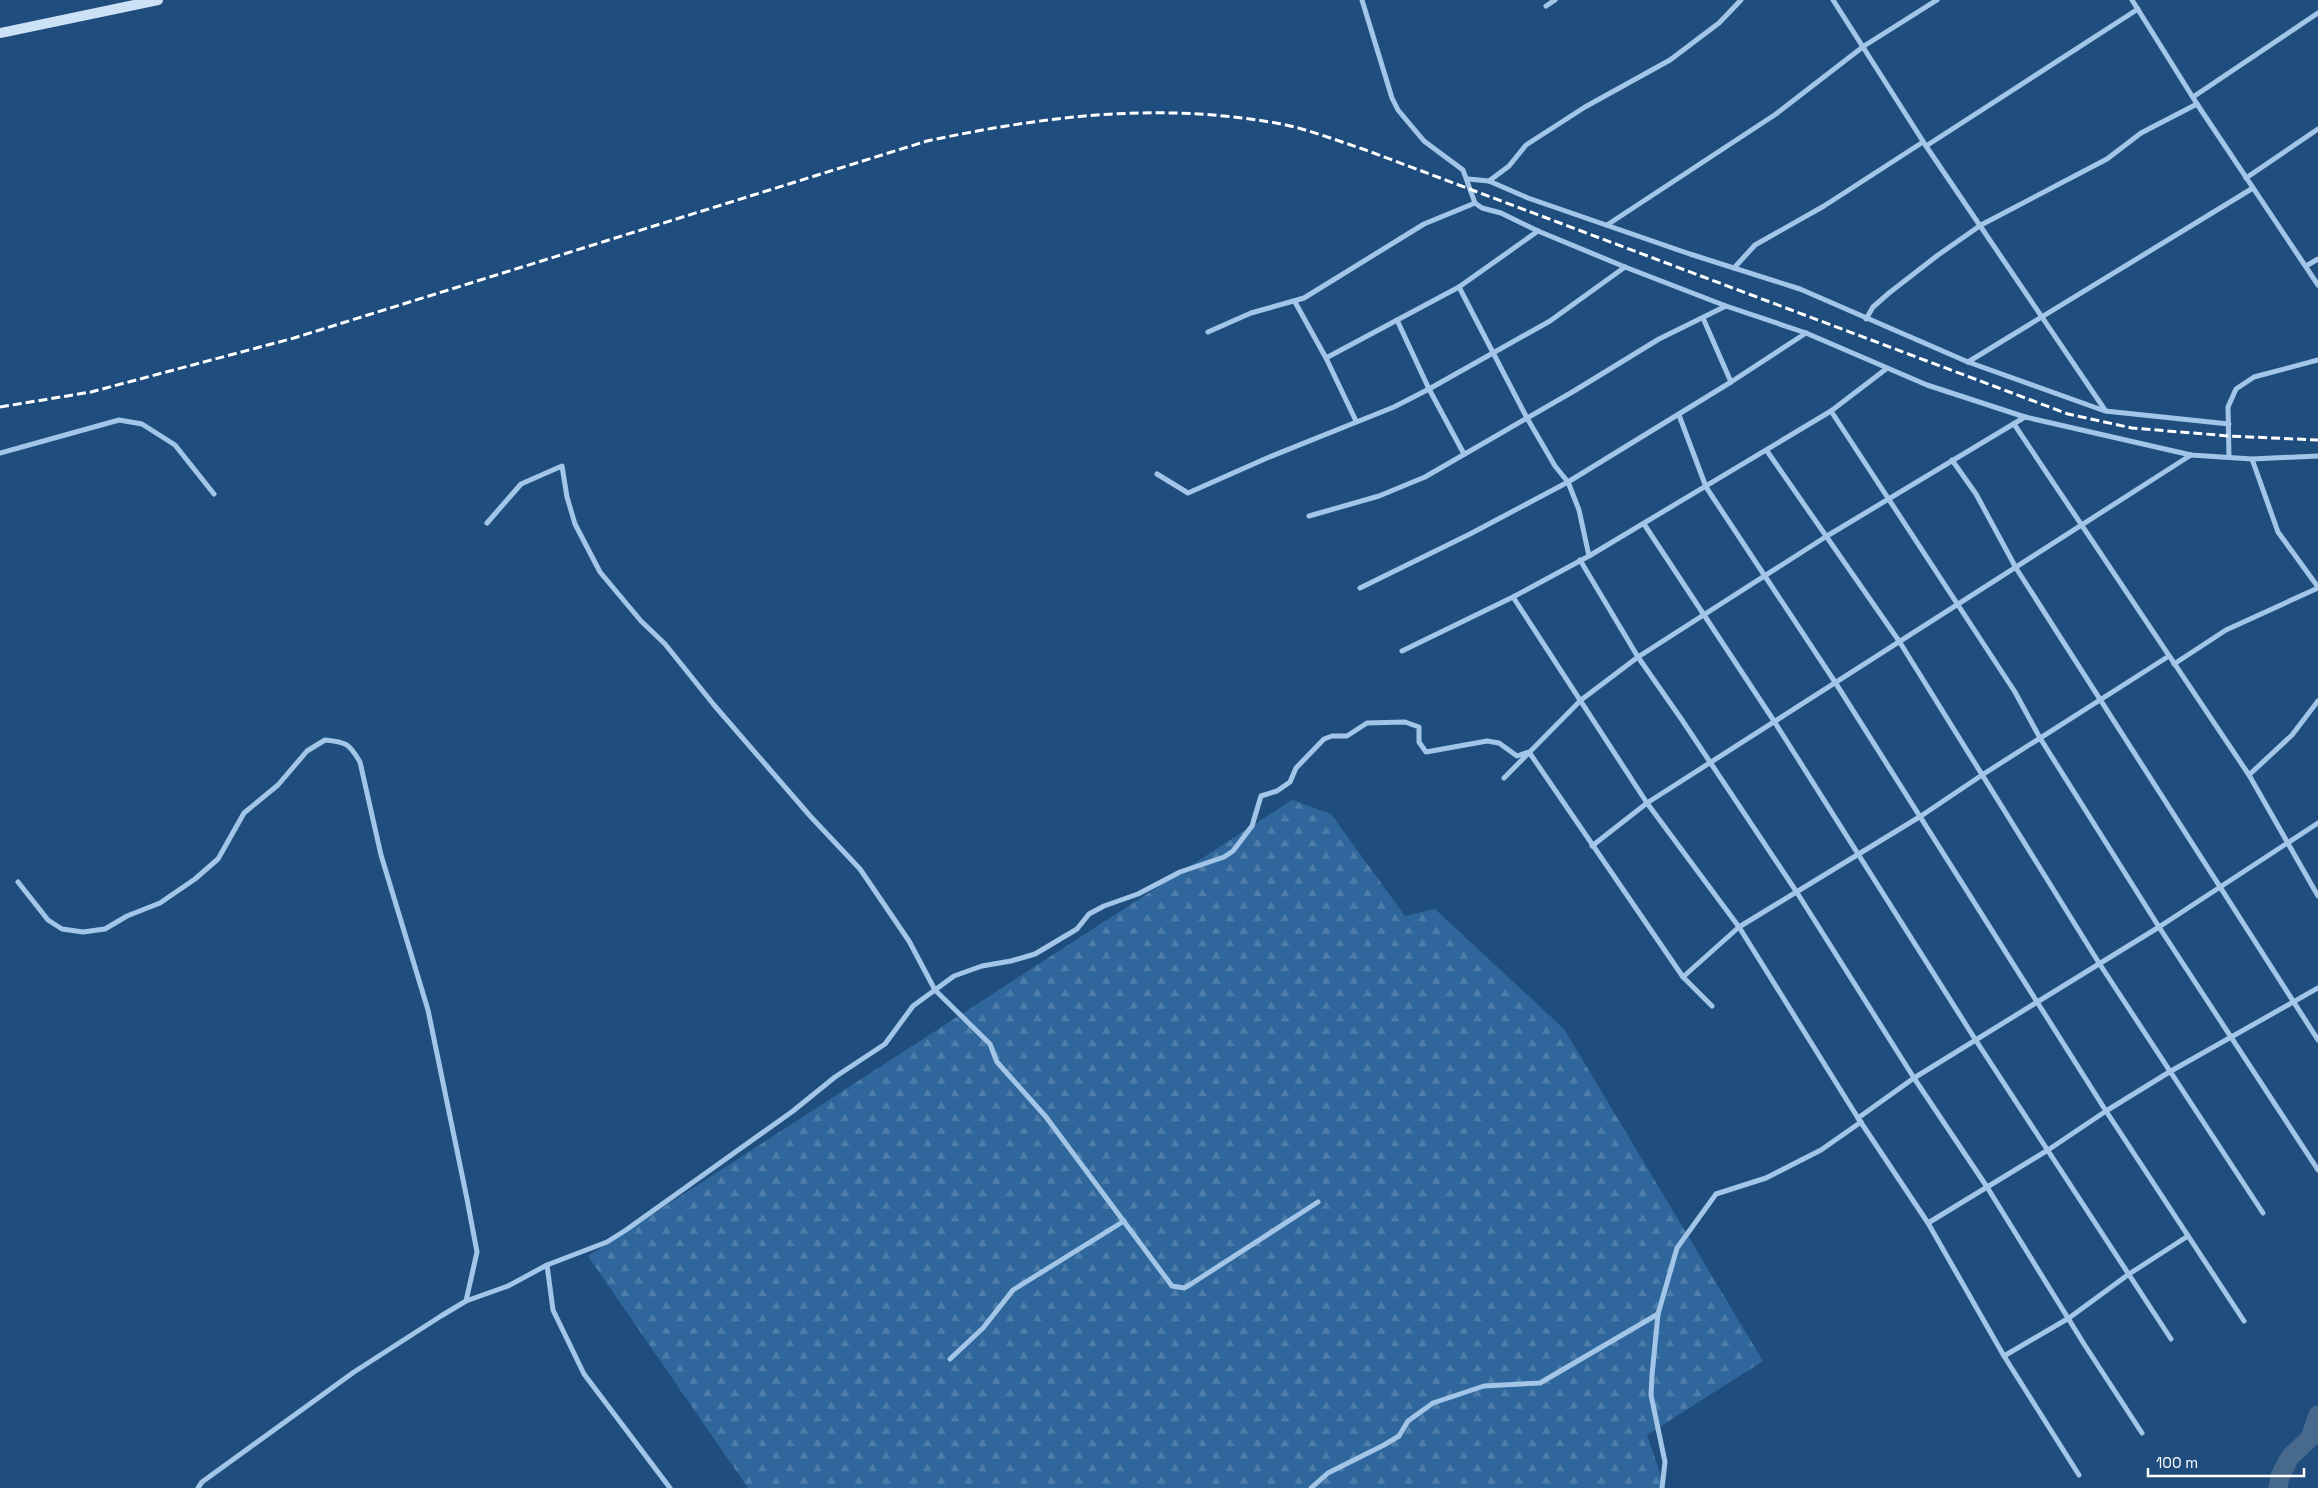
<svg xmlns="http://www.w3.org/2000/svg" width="2318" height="1488" viewBox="0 0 2318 1488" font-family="'Space Grotesk',sans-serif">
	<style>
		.forest { fill: url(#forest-firs) }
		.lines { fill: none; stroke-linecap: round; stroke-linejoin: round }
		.river { stroke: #46698c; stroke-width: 19 }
		.street { stroke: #a3c6e8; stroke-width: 5 }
		.secondary { stroke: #cde1f6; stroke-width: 10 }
		.rail { stroke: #fff; stroke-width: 3; stroke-dasharray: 9 4; stroke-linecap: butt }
	</style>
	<defs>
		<pattern id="forest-firs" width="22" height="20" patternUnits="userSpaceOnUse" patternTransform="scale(1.25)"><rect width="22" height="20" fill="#2f669b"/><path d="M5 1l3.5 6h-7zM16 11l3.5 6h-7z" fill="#4e7daa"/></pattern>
	</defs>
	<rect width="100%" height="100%" fill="#1f4e7e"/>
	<!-- forest -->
	<polygon class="forest" points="1292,800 1331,814 1405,916 1435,909 1564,1029 1763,1361 1647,1435 1665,1488 748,1488 588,1256"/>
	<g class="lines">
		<!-- river -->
		<polyline class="river" points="2278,1488 2280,1476 2290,1457 2310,1438 2318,1415"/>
		<!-- street -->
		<g class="street">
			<polyline points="1362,0 1392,98 1398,110 1424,141 1463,170 1475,203 1482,208 1501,213 1538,231 1625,267 1726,306 1806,333 1927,385 2025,417 2191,455 2252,459 2318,456"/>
			<polyline points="1833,0 1926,146 2105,410"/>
			<polyline points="2132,0 2197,104 2318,285"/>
			<polyline points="1546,6 1555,0"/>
			<polyline points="2193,97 2318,13"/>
			<polyline points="1926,146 2138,9"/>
			<polyline points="2246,178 2318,129"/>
			<polyline points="1468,179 1489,181 1528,198 1690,254 1800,289 1968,362 2105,411 2229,424"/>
			<polyline points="1489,181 1509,166 1526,145 1585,107 1670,60 1719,23 1741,0"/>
			<polyline points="1607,225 1776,114 1864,46 1937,0"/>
			<polyline points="2306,266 2318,259"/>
			<polyline points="1734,268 1755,245 1824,206 1923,142"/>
			<polyline points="1459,287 1527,418 1555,466 1568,482 1579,510 1589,556"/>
			<polyline points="1295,302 1326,358 1356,421"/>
			<polyline points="1703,318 1731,382"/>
			<polyline points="1866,319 1873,307 1889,293 1938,255 1981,225 2107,159 2141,133 2197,104"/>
			<polyline points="1397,320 1429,389 1464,454"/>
			<polyline points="1208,332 1251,313 1304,298 1424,224 1475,203"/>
			<polyline points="1326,358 1459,287 1538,231"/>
			<polyline points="1968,362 2253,188"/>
			<polyline points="1831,411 2015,692 2040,738 2159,927 2318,1170"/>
			<polyline points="1679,415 1706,487 1835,682 2106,1111 2244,1321"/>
			<polyline points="2014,424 2249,775 2318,896"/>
			<polyline points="1767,451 1899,641 2099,963 2263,1213"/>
			<polyline points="0,453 119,420 142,424 175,445 214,494"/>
			<polyline points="2229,457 2228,407 2236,389 2254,377 2318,360"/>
			<polyline points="2252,459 2278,532 2318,587"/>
			<polyline points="1952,460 1976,494 2016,568 2318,1040"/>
			<polyline points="1157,474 1188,493 1267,458 1394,407 1429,389 1550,321 1625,267"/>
			<polyline points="1309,516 1379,496 1425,477 1574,391 1659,339 1726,306"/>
			<polyline points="487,523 521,484 562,466 567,497 575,524 600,572 641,621 665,644 714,705 811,817 860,869 909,941 935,990 990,1044 997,1062 1046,1117 1172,1286 1184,1288 1191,1284 1318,1202"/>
			<polyline points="1644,524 1774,721 1975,1039 2171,1339"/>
			<polyline points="1580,560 1638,657 1682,720 1796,891 1914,1078 1987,1187 2084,1344 2142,1433"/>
			<polyline points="1360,588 1470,534 1568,482 1731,382 1806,333"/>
			<polyline points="1513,597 1647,803 1739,927 1858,1118 1928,1223 2004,1356 2079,1475"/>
			<polyline points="1402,651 1513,597 1589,556 1831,411 1886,369"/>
			<polyline points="2174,664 2226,630 2318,588"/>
			<polyline points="2249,775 2292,735 2318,701"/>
			<polyline points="1504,778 1581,700 1638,657 1827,536 2025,417"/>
			<polyline points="1592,846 1647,803 2191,455"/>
			<path d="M18,882L48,920L62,929L83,932L105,929L127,916L160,903L195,879L218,859L244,813L278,785L307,751L325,740C346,742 349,743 360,762L381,855L428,1010L467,1199L477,1252L466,1301"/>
			<polyline points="1683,977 1739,927 1921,816 1982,775 2169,656"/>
			<polyline points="1858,1118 1914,1078 2159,927 2318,823"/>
			<polyline points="1928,1223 2048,1150 2106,1111 2171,1071 2318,988"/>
			<polyline points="547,1265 553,1310 584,1374 670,1488"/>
			<polyline points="2004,1356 2069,1318 2129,1274 2188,1236"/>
			<polyline points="950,1359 983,1328 1013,1290 1124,1221"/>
			<polyline points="198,1488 202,1482 354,1372 441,1316 466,1301 508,1286 547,1265 607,1242 626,1230 793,1111 835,1077 885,1044 913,1006 954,976 982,966 1011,961 1035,954 1077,929 1089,914 1104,906 1138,894 1180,872 1224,857 1233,851 1252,826 1261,796 1277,791 1290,782 1296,768 1324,739 1332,736 1347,736 1367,723 1405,722 1419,727 1419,742 1426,752 1487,741 1499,743 1517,756 1529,752 1683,977 1712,1006"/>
			<polyline points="1311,1488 1328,1473 1384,1445 1399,1436 1408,1421 1433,1403 1484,1386 1540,1383 1658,1314"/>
			<polyline points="1662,1488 1665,1462 1651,1395 1652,1375 1658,1314 1677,1248 1716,1194 1766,1178 1821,1150 1861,1122"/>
		</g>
		<!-- secondary -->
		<polyline class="secondary" points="0,33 158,0"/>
		<!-- rail -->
		<path class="rail" d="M0,407L91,392L294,338L927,141C1045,116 1156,102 1276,123C1305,128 1335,140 1363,149L2068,414L2132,428L2229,436L2318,440"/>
	</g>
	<!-- scale -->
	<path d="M2148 1468v8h156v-8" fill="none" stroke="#ffffff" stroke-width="2.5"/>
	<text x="2156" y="1468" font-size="15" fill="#ffffff" stroke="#1f4e7e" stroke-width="4" paint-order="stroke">100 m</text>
</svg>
